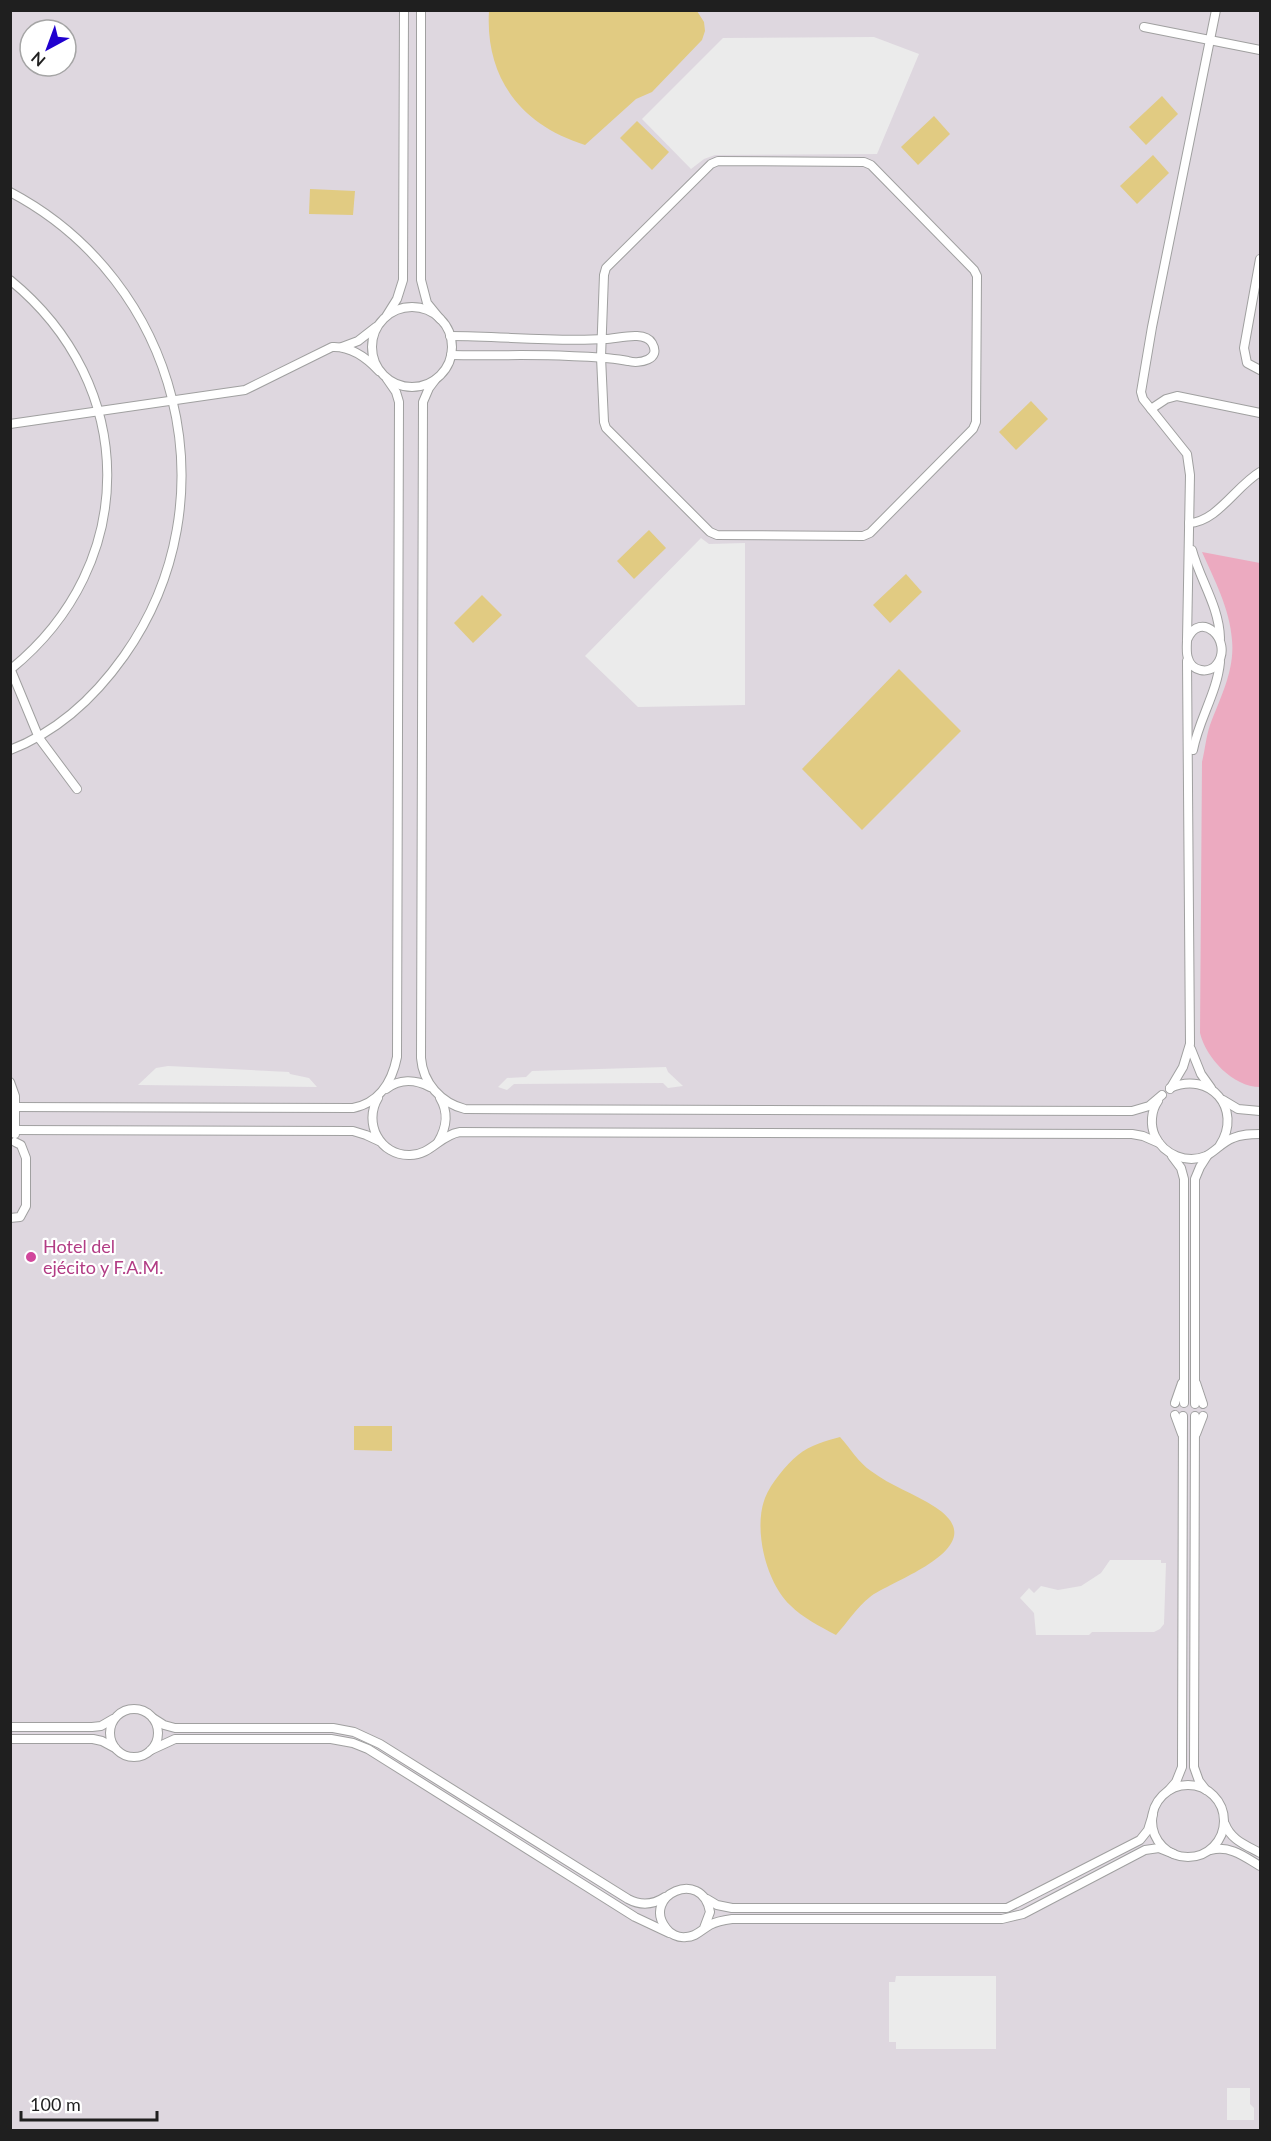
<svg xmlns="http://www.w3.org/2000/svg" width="1271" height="2141" viewBox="0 0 1271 2141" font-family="Lato,sans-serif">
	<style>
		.airport { fill: #ded7df; fill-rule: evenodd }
		.grass { fill: #ecaac0 }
		.pitch { fill: #e1cb82 }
		.parking { fill: #ebebeb }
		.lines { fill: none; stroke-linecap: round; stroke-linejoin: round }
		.street-casing { stroke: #a0a0a0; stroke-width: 10 }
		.street { stroke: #fff; stroke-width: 8 }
		.hotel-dot { fill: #d1479c; stroke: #fff; stroke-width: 2 }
		.labels { text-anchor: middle; stroke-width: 4.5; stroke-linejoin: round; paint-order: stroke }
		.hotel-label { font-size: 18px; fill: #b23c85; stroke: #fff; text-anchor: start }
	</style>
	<rect width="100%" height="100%" fill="#eee5f0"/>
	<!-- airport -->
	<path class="airport" d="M11,11H1260V2130H11ZM30,30H66V66H30Z"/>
	<!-- grass -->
	<path class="grass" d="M1202,552L1260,563V1087C1233,1087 1206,1058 1200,1033L1202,762C1205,750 1206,737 1210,725C1220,698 1235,670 1232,640C1230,609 1214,579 1202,552Z"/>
	<!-- pitch -->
	<g class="pitch">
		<path d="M489,11H697L704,22L705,31L702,40L652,92L636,99L585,145C521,125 485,78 489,11Z"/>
		<polygon points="1162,96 1178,114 1146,145 1129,127"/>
		<polygon points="934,116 950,134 918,165 901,147"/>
		<polygon points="637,121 669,152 652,170 620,138"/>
		<polygon points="1153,155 1169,173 1137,204 1120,186"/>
		<polygon points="310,189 355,191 353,215 309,214"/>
		<polygon points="1031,401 1048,419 1016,450 999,432"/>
		<polygon points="649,530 666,548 634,579 617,561"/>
		<polygon points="906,574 922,592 890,623 873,605"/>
		<polygon points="482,595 502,615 473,643 454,623"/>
		<polygon points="899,669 961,731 862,830 802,769"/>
		<polygon points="354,1426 392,1426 392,1451 354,1450"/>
		<path d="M840,1437C850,1448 859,1463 871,1471C891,1486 915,1494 935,1507C997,1547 892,1580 870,1597C857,1607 847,1623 836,1635C819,1626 803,1618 790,1605C766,1582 753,1529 765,1498C771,1483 786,1465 798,1455C810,1445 826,1441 840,1437Z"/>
	</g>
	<!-- parking -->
	<g class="parking">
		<polygon points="874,37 919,54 877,154 715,155 704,159 691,169 642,119 723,38"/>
		<polygon points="701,538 709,544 745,543 745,705 638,707 585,656"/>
		<polygon points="168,1066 289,1072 290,1074 309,1078 317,1087 138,1085 156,1068"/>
		<polygon points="666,1067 668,1072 683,1086 668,1088 663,1083 514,1084 507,1090 498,1087 507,1078 526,1077 532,1071"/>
		<polygon points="1110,1560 1161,1560 1161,1563 1166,1563 1164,1624 1160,1629 1154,1632 1092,1632 1089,1635 1036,1635 1034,1613 1020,1598 1029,1588 1034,1593 1041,1586 1058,1590 1081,1586 1101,1573"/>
		<polygon points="896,1976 996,1976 996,2049 896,2049 896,2042 889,2042 889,1982 895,1982"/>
		<polygon points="1227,2088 1250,2088 1250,2104 1254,2108 1254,2120 1227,2120"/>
	</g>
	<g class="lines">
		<!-- street casing -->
		<g class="street-casing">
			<g id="street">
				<polyline points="421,10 421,280 427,303 440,319"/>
				<polyline points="1144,27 1260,50"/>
				<polygon points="718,161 864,162 871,165 974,270 977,276 976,422 973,429 870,533 863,536 717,535 710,532 606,428 604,422 601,357 604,275 606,268 711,164"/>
				<path d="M10,192C179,281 235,499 124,656C95,697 57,732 10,750"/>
				<polyline points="1260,259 1244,348 1247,363 1260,370"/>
				<path d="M10,280C139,385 140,564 11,669"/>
				<circle cx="412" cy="347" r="40"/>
				<polyline points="387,315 397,299 403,280 404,10"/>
				<path d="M450,336C501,336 553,342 605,339C617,339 644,330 652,343C662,360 639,364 628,361C608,357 589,357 569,356C530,354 490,356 451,355"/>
				<polyline points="342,347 358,341 376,327"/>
				<path d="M435,380L429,388L423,402L421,1058C423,1083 441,1103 465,1109L1132,1111L1149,1106L1162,1095"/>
				<polyline points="1151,409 1166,399 1177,396 1260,413"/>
				<path d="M10,424L245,390L332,347C351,346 367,358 379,371"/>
				<path d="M1189,523C1217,522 1236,486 1260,472"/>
				<path d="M1192,550C1200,580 1219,606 1220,638"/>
				<path d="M1187,640C1200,608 1234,641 1217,664C1209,675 1191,671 1188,658C1186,653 1187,645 1187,640L1190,475L1187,454L1143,399L1141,392L1152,327L1216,10"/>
				<polyline points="10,668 39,738 77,789"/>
				<path d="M1193,750C1199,719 1217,693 1220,662"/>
				<polyline points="1191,1049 1201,1074 1211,1088"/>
				<polyline points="10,1082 15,1096 15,1134"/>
				<path d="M1170,1088C1210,1070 1243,1109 1220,1145"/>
				<path d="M386,1089C399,1079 415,1079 430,1087"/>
				<polyline points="1170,1089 1183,1067 1190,1044 1187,661"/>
				<path d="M378,1098C363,1123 380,1156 410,1155C431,1155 440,1135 460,1132L1132,1134L1143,1136L1159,1143"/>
				<polyline points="1223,1100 1238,1109 1260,1111"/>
				<path d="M1158,1101C1151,1111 1150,1125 1155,1136C1164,1155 1187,1164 1206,1156C1216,1151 1222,1142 1233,1138C1242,1134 1251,1134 1260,1134"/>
				<path d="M10,1107L353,1108C379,1103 392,1082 397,1057L399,402L396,392L387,379"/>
				<polyline points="10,1130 353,1131 366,1135 379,1141"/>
				<path d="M438,1142C447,1127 449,1113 440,1098"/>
				<polyline points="1172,1156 1181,1168 1184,1179 1184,1403"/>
				<polyline points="10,1218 20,1217 26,1206 26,1158 21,1145 15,1142"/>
				<polyline points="1196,1383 1203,1404"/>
				<polyline points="1175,1403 1182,1383"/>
				<polyline points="1195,1404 1195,1179 1200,1167 1207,1156"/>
				<polyline points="1175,1415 1182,1434"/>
				<polyline points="1195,1416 1194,1767 1199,1781 1206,1790"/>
				<polyline points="1196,1434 1203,1416"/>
				<circle cx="134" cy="1733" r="24"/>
				<path d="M153,1718L164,1725L175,1728H333L354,1732L380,1744L628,1899C641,1906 653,1905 665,1897"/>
				<polyline points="10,1727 92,1727 101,1726 113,1719"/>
				<polyline points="10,1739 93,1739 102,1741 115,1748"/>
				<polyline points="151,1750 175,1739 331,1739 353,1743 368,1749 635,1917 669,1933"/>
				<circle cx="1188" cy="1821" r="36"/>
				<polyline points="1169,1790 1176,1782 1182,1767 1183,1416"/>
				<path d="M1225,1824C1231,1840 1246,1845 1260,1853"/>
				<path d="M1211,1850C1230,1845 1245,1857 1260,1866"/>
				<polyline points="707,1899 717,1905 732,1908 1007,1908 1140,1840 1148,1830 1153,1814"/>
				<path d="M704,1928L710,1912C702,1867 641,1896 666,1928C670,1934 678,1938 686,1937C696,1937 701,1930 710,1925C717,1921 724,1920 732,1919H1002L1023,1914L1145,1850L1159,1848L1174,1854"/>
			</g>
		</g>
		<!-- street -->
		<use href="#street" class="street"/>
	</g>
	<!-- markers -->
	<circle class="hotel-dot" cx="31" cy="1257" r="6"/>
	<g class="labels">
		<!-- hotel labels -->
		<g class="hotel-label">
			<text x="43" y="1253">Hotel del<tspan x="43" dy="21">ejécito y F.A.M.</tspan></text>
		</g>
	</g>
	<!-- border -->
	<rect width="1271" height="2141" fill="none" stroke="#1f1f1f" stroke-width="24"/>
	<!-- north arrow -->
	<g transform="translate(48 48) rotate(221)"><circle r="28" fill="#ffffff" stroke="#a5a5a5" stroke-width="1.5"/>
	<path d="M0-4.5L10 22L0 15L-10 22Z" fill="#2000cf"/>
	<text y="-9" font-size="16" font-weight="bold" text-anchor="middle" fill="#1f1f1f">N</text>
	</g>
	<!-- scale -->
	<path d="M21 2111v9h136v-9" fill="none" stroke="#1f1f1f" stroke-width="3"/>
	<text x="30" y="2111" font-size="18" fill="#1f1f1f" stroke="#ffffff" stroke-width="4.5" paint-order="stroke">100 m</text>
</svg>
